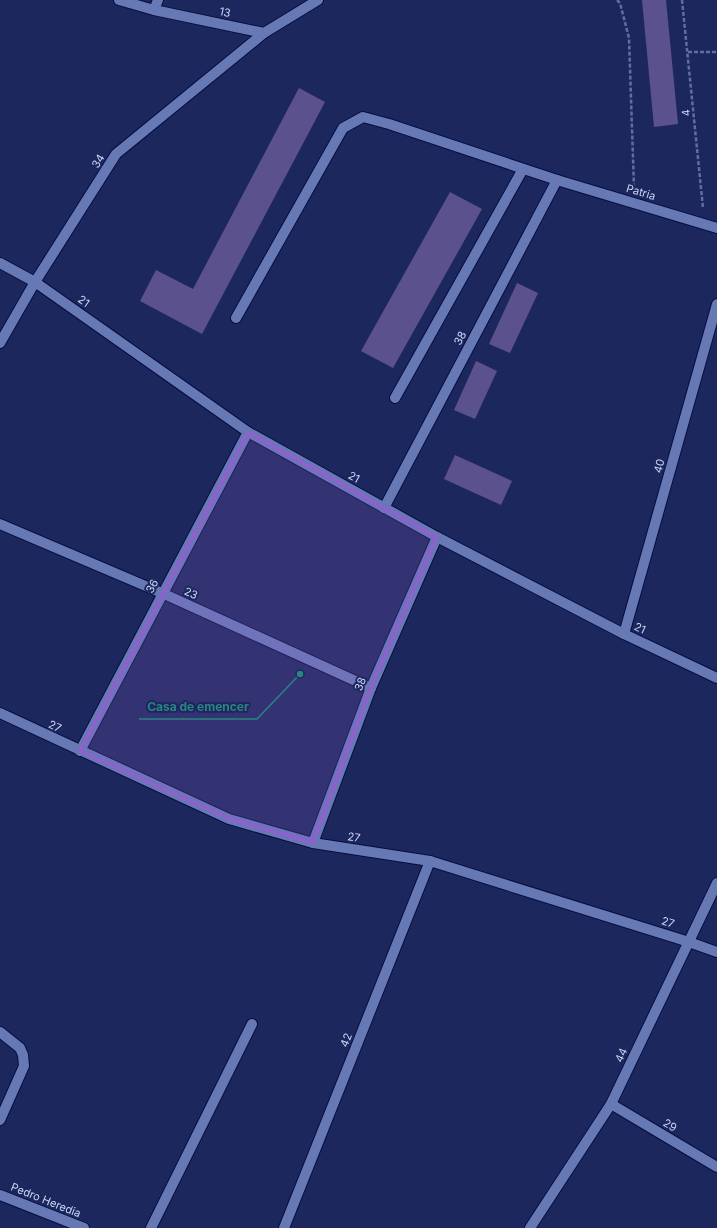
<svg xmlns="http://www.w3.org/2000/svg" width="717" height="1228" viewBox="0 0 717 1228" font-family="Inter,sans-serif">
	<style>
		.building { fill: #5b518d }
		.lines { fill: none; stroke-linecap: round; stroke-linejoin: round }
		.lane-casing { stroke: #080d40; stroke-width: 12 }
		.street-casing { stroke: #080d40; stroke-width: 12 }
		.path { stroke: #626e9b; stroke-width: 2.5; stroke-dasharray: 4 2; stroke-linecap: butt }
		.lane { stroke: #6679b5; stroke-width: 10 }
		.street { stroke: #6679b5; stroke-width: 10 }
		.marked { fill: #935fd0; fill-opacity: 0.2; stroke: #935fd0; stroke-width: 3; stroke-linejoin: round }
		.labels { text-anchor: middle; stroke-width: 4; stroke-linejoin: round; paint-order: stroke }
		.street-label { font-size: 11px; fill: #cad6f7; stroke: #1c285d }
		.leader { fill: none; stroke: #2b8483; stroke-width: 1.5 }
		.callout-dot { fill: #2b8483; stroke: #1c285d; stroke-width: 1.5 }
		.callout-label { font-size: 12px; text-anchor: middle; font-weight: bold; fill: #2b8483; stroke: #1c285d; stroke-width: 4; stroke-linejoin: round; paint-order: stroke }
	</style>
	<rect width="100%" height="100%" fill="#1c285d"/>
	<!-- building -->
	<g class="building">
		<polygon points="642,0 666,0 678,124 654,127"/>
		<polygon points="299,88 325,102 202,334 140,301 156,270 193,289"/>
		<polygon points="450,192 482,209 393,368 361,351"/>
		<polygon points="517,283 538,293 510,353 489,344"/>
		<polygon points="476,361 497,371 475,419 454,410"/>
		<polygon points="455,455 512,481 501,505 444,479"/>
	</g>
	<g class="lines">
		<!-- lane casing -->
		<g class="lane-casing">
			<g id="lane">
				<polyline points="236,318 343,128 363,117 389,124 557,180"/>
				<polyline points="395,398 523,169"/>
				<polyline points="0,1032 20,1048 23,1055 24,1066 0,1120"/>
				<polyline points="611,1104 717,1167"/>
				<polyline points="151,1228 252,1024"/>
			</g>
		</g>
		<!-- street casing -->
		<g class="street-casing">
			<g id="street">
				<polyline points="119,0 154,10 264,33 318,0"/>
				<polyline points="154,10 158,0"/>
				<polyline points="0,263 35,282 248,432 437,537 624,634 717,678"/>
				<polyline points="0,343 35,282 116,154 264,33"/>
				<polyline points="384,508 557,180 717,228"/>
				<polyline points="0,524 162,593 371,688"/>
				<polyline points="624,634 717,304"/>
				<polyline points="0,713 229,819 313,843 430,861 689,942 717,952"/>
				<polyline points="80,751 248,432"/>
				<polyline points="313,843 371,688 437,537"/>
				<polyline points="0,1195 84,1228"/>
				<polyline points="284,1228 430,861"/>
				<polyline points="530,1228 611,1104 717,883"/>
			</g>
		</g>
		<!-- path -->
		<g class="path">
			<polyline points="617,0 620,3 629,38 634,188"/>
			<polyline points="682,0 703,208"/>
			<polyline points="688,52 717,52"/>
		</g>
		<!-- lane -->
		<use href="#lane" class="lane"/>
		<!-- street -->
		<use href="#street" class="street"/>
	</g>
	<!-- marked area -->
	<path class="marked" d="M248,432L437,537L371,688L313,843L229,819L80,751Z"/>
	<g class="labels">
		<!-- street labels -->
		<g class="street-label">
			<text transform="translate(225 12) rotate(12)" y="4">13</text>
			<text transform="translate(686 113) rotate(-96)" y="4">4</text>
			<text transform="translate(98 161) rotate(-58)" y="4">34</text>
			<text transform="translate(641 192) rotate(17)" y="4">Patria</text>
			<text transform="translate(84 301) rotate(35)" y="4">21</text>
			<text transform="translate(460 338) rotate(-62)" y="4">38</text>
			<text transform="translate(659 466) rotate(-74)" y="4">40</text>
			<text transform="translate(354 477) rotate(29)" y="4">21</text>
			<text transform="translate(152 586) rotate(-62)" y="4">36</text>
			<text transform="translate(191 593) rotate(24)" y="4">23</text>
			<text transform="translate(640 628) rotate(25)" y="4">21</text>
			<text transform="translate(360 684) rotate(-68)" y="4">38</text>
			<text transform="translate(55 726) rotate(25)" y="4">27</text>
			<text transform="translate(354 837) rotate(9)" y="4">27</text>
			<text transform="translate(668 922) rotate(17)" y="4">27</text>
			<text transform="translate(346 1040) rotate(-68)" y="4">42</text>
			<text transform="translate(621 1055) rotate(-64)" y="4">44</text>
			<text transform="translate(670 1125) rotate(31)" y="4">29</text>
			<text transform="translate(46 1200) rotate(22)" y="4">Pedro Heredia</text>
		</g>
	</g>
	<!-- callouts -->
	<path class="leader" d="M300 674L257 719H139"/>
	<circle class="callout-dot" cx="300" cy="674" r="4"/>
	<g class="callout-label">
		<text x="198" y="711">Casa de emencer</text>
	</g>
</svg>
